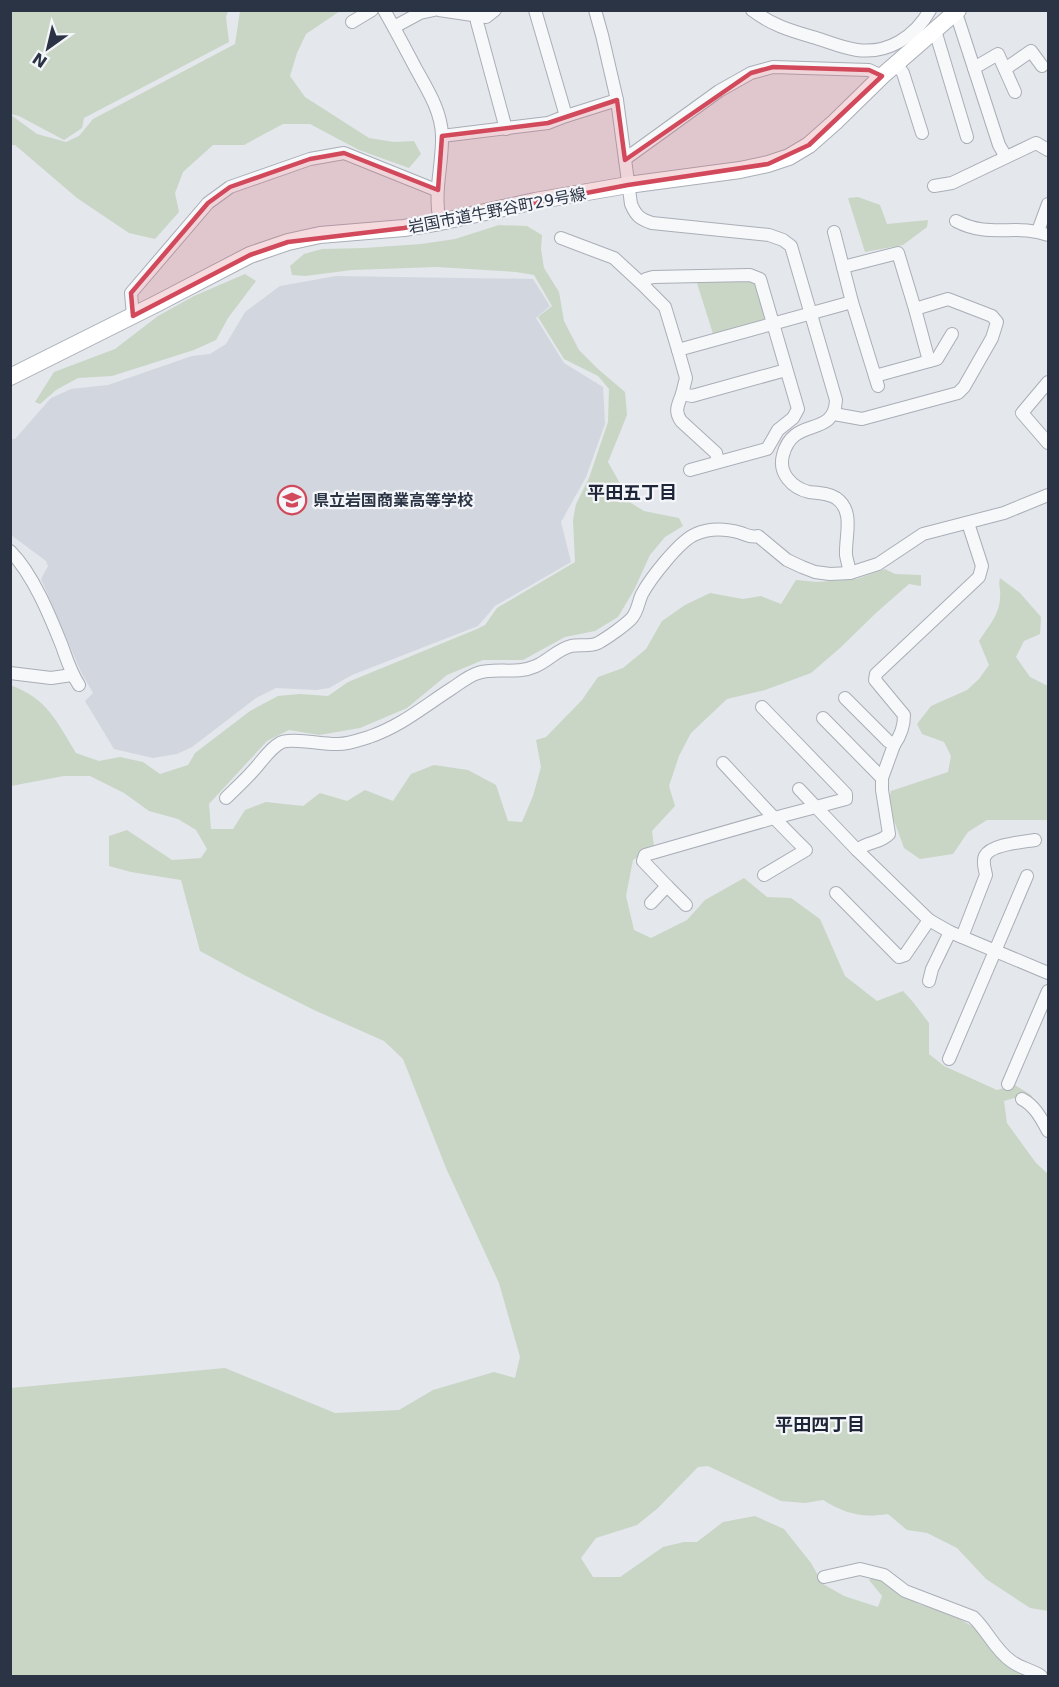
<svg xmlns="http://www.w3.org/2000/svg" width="1059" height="1687" viewBox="0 0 1059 1687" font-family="'DejaVu Sans','Noto Sans JP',sans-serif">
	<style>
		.built { fill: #d2d6de }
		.green { fill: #c9d6c5 }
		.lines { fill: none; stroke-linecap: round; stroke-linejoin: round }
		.street-casing { stroke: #a9aeb7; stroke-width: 14 }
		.secondary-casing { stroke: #a9aeb7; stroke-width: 18 }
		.street { stroke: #f7f8fa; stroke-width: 12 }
		.secondary { stroke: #fff; stroke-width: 16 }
		.marked { fill: #d1495b; fill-opacity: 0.2; stroke: #d1495b; stroke-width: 4.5; stroke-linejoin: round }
		.labels { text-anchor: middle; stroke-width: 4.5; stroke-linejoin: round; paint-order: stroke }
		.street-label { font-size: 16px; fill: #2b3445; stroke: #f4f6f9 }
		.poi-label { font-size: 16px; font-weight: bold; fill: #2b3445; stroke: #f4f6f9; text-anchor: start }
		.neighbourhood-label { font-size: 18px; font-weight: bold; fill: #1d2536; stroke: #f4f6f9 }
	</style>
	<rect width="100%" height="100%" fill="#e4e7ec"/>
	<!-- built -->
	<polygon class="built" points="336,276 533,279 550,306 536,318 564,363 603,387 605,424 586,477 561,522 571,562 495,606 478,626 352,675 329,688 316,690 276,688 256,698 192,747 177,754 153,758 114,749 85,701 93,693 81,672 41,579 48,566 46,561 11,535 11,439 15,439 51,398 71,389 108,385 192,356 210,354 226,344 245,312 280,286"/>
	<!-- green -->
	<g class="green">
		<polygon points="10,11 228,11 226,17 229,42 84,118 82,128 64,140 19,116 11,114"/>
		<polygon points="240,11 340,11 306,34 297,53 290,76 305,97 369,138 394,142 414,141 421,154 409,168 359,150 310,124 283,124 244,145 213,145 183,172 175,193 179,212 155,239 129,233 77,198 15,145 11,145 11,115 37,134 66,142 79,136 93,119 235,44"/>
		<polygon points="858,197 880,205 887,224 928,220 927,227 903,245 865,252 848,198"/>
		<path d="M499,225L527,226L542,235L541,249L544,268L559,292L564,321L579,350L598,369L625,392L627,415L608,462L631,503L644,511L679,518L683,526L665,537L650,555L634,590L618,617L595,631L565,637L523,660H483L447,675L407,708L360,728L319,735L289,730L267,741L209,804L211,829H233L245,810L266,802L303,806L320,793L347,801L365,790L393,801L411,774L434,765L468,770L496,785L508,821L522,822L533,796L541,767L536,740L546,737L582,700L598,677L623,668L646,649L662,621L685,605L710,593L743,599L761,596L781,604L796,580L817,582L857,579L885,569L895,574L921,575V586L909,584L876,613L840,648L811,673L765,690L727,699L691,733L679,756L669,786L675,806L652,831L654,847L633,860L626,896L634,930L651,938L687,920L705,900L744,878L767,897L791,898L820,919L845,976L877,1001L903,991L913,1002L929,1023V1054L944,1066L997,1090L1015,1085L1031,1095L1048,1123L1022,1096L1004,1101L1007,1123L1036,1163L1048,1174V1611L1030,1608L986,1579L957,1548L927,1533L907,1530L888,1514C861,1518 846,1514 823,1500L805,1503L781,1501L708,1466L698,1467L658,1508L637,1525L596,1538L581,1558L593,1577H620L663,1547L684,1542H697L723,1522L755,1516L784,1529L811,1563L823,1584L844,1596L878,1607L882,1596L869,1580L879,1573L918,1604L951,1614L975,1628L1030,1676H11V1388L225,1368L335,1413L399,1410L433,1390L494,1372L515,1378L520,1357L499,1283L446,1168L403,1059L384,1041L314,1010L246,976L200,951L181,880L131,872L109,866V836L127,830L172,860L201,858L207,849L196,830L178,819L149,811L124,793L90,776H64L11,786L10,685C47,698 57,722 76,753L99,761L120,757L143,762L160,774L188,765L195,753L250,711L278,696L300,694L328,696L348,682L477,629L485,625L497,608L575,562L573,520L576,504L589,478L608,422L609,389L598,376L564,359L538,317L552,306L534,275L516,272L437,267L352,270L305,276L292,275L290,266L304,254L322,249L364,248L421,244L455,239Z"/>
		<polygon points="245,274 256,281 228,318 216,340 194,350 112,376 78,378 56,390 40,404 35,402 54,372 115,349 158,316 194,296"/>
		<polygon points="751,279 756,283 766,316 759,324 713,334 697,283"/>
		<path d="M1000,578L1020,593L1041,617L1040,634L1024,641L1016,657L1030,677L1048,686V820H987L968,832L953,854L920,859L904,848L888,804L891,791L948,772L951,756L944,742L922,734L917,724L931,706L967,690L979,679L989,665L979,641C988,627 1000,614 1000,597C1001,589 998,585 1000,578Z"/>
	</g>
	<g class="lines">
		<!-- street casing -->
		<g class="street-casing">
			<g id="street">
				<path d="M384,10C395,29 405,48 415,67C427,89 441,110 442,135C443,165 433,191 440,222"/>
				<polyline points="439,10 486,17 495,10"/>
				<polyline points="535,10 566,116"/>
				<path d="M595,10L602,35L617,100L631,204C636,216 640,219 652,223L769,235L783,240L791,246L836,400C834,439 793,415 783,455C778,473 792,488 809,492C819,493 828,493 836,498C855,511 845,536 846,555C847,561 849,567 850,573"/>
				<path d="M752,10C773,26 792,31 816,38C829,42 843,48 857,50C888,54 915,37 930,10"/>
				<polyline points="953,14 958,19 999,145 1006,157"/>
				<polyline points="477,16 477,22 506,129"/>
				<polyline points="352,22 372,10"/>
				<polyline points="394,27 420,13 434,10"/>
				<polyline points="933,32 937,37 967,137"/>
				<polyline points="896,64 903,73 922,133"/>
				<polyline points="974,68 998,54 1015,92"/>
				<polyline points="1005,69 1031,51 1042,66"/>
				<polyline points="442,136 548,123 566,116 617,100"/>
				<polyline points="625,159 719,91 751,73 773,67 869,70 882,76"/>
				<polyline points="934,186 952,183 1036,143 1048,150"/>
				<path d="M956,221C990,239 1016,223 1048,235"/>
				<polyline points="1038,231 1048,204"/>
				<polyline points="834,232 852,302 878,386"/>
				<polyline points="561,238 614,258 641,283 665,307 678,350 852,302"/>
				<polyline points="843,267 898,253 915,309"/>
				<polyline points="641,283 646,279 653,277 750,275 760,279 798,409 793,418 778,430 767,449 690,470"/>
				<polyline points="133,316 131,293 208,203 230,187 310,159 344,153 436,190"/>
				<polyline points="678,350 686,378 682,394"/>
				<polyline points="875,376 937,359 952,334"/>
				<polyline points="1048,382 1022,413 1048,443"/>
				<polyline points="834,414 862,419 958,393 964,387 992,338 997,322 992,316 948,299 915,309 929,361"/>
				<path d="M718,461L716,453L681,421C674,411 678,405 682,394L692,396L786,370"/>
				<path d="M10,551C33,574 50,616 62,646C67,660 71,673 79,685"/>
				<polyline points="10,673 51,678 72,675"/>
				<path d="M845,698L888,741L894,745L882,778V790L889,834C879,844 868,841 857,850"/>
				<polyline points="762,707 846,794 846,799 816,807 799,789"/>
				<polyline points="823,718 882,778"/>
				<path d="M894,745C901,735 904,727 904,715L875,680L876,674L979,577L982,566L968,523"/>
				<path d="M723,763C750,792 777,822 806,850L764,875"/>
				<path d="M226,798C235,789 244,781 252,772C261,763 269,749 280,743C290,737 324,745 338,744C349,744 359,740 369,737C401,726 423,707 451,689C459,684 468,676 478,673C496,667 516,675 536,666C548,661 558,649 571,646C580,644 590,647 598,643C607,638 624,626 631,619C638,612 638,602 642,594C650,579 680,540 696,534C710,528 727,529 741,533C747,535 751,538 758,536L787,560L802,567L815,572L830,574L850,573L878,564L923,534L1004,513L1048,495"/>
				<polyline points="667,886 643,861 645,855 774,818 816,807 857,850 929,920 950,932 1048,973"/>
				<polyline points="836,893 899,957 905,955 929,920"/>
				<polyline points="651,903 667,886 686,905"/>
				<path d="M962,937L986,875C985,869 982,862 985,856C991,844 1024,842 1035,840"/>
				<polyline points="929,981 932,969 950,932"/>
				<polyline points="949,1059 1027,876"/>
				<polyline points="1008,1084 1048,991"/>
				<path d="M1022,1099C1035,1106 1041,1118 1048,1131"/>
				<path d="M824,1577L860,1569L884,1575L905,1591L973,1617C987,1630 995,1650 1011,1661C1020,1668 1032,1670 1041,1676"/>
			</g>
		</g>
		<!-- secondary casing -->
		<g class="secondary-casing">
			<polyline id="secondary" points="10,377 156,304 250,255 288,242 320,235 404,228 440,222 535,201 628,185 740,170 768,164 789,157 809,145 835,122 882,76 958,10"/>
		</g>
		<!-- street -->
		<use href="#street" class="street"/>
		<!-- secondary -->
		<use href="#secondary" class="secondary"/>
	</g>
	<!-- marked area -->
	<path class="marked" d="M773,67L869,70L882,76L809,145L768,164L628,185L404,228L288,242L250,255L133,316L131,293L208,203L230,187L310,159L344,153L438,190L442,136L548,123L617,100L625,160L751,73Z"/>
	<!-- icons -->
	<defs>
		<g id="school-ring" transform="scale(1.5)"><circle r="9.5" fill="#f4f6f9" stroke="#d1495b" stroke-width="1.5"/><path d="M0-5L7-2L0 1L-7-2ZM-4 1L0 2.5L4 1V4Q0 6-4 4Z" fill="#d1495b"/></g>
	</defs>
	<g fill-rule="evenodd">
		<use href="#school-ring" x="292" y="500"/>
	</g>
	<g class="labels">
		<!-- street labels -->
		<g class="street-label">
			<text transform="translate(497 210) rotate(-11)" y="6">岩国市道牛野谷町29号線</text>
		</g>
		<!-- poi labels -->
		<g class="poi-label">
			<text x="313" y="506">県立岩国商業高等学校</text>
		</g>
		<!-- neighbourhood labels -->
		<g class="neighbourhood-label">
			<text x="632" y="499">平田五丁目</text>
			<text x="820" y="1431">平田四丁目</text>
		</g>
	</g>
	<!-- border -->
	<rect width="1059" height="1687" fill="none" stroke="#2b3445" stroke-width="24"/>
	<!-- north arrow -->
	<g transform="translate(48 48) rotate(214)" stroke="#f4f6f9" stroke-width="4.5" paint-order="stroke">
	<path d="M0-4.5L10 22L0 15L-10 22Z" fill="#2b3445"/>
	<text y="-9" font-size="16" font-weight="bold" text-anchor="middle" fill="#2b3445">N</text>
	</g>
</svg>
